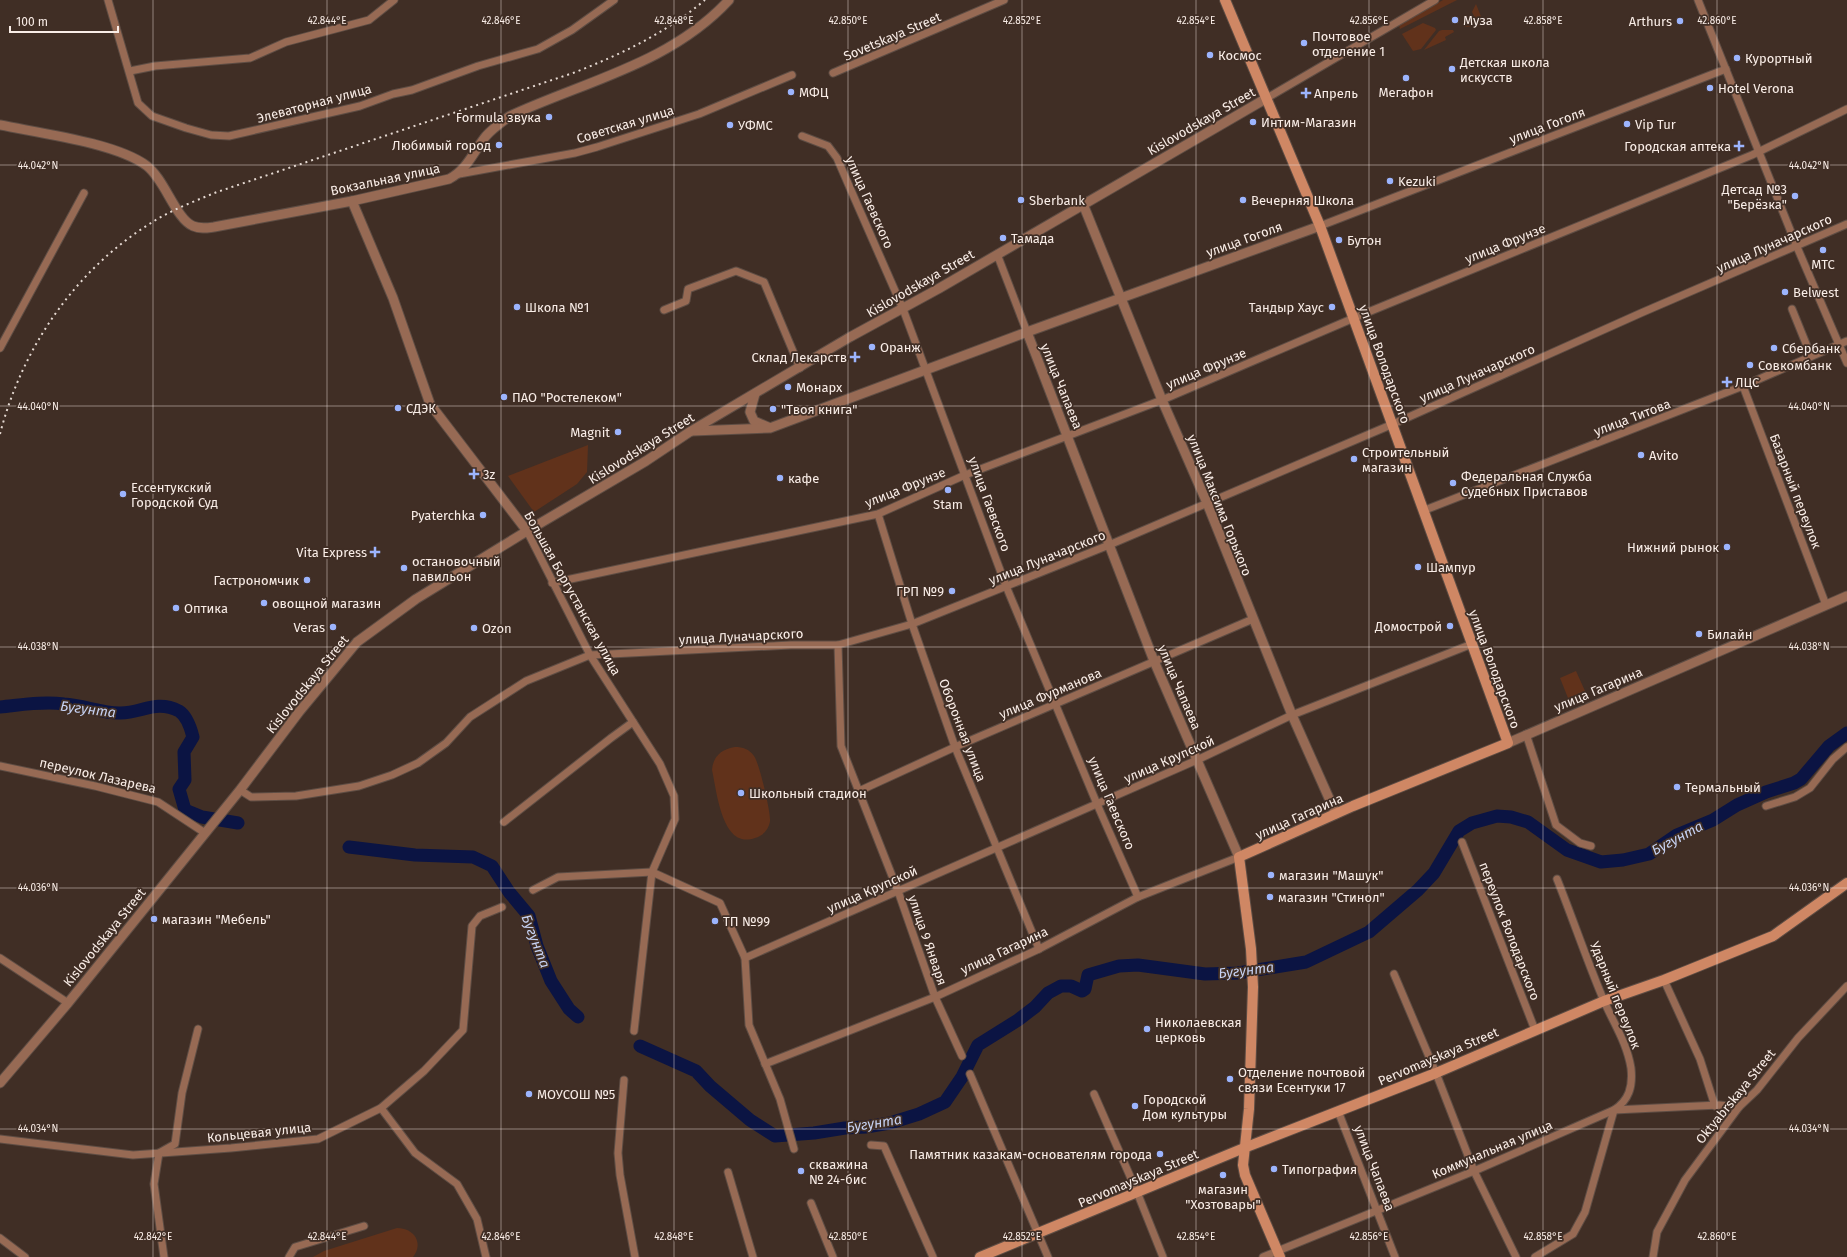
<svg xmlns="http://www.w3.org/2000/svg" width="1847" height="1257" viewBox="0 0 1847 1257" font-family="'Fira Sans',sans-serif">
	<style>
		.green { fill: #61321b }
		.lines { fill: none; stroke-linecap: round; stroke-linejoin: round }
		.river { stroke: #0b1443; stroke-width: 13 }
		.minor-casing { stroke: #5e4d44; stroke-width: 9 }
		.tertiary-casing { stroke: #5e4d44; stroke-width: 11 }
		.secondary-casing { stroke: #5e4d44; stroke-width: 12 }
		.minor { stroke: #976a54; stroke-width: 7 }
		.tertiary { stroke: #976a54; stroke-width: 9 }
		.secondary { stroke: #cf8764; stroke-width: 10 }
		.rail { stroke: #e5d9d2; stroke-width: 2; stroke-dasharray: 2 4; stroke-linecap: butt }
		.ticks { fill: none; stroke: #f9ede7; stroke-width: 1; stroke-opacity: 0.45 }
		.poi-dot { fill: #9cb4fd; stroke: #402e25; stroke-width: 1.5 }
		.labels { text-anchor: middle; stroke-width: 3.5; stroke-linejoin: round; paint-order: stroke }
		.poi-label { font-size: 13px; fill: #f9ede7; stroke: #402e25; text-anchor: start }
		.street-label { font-size: 13px; fill: #f9ede7; stroke: #402e25 }
		.water-label { font-size: 14px; font-style: italic; fill: #c6d2f3; stroke: #402e25 }
		.ticks-label { font-size: 10px; text-anchor: middle; fill: #f9ede7; stroke: #402e25; stroke-width: 3.5; stroke-linejoin: round; paint-order: stroke }
	</style>
	<rect width="100%" height="100%" fill="#402e25"/>
	<!-- green -->
	<g class="green">
		<polygon points="1443,0 1457,0 1400,29 1399,25"/>
		<polygon points="1476,4 1484,24 1476,27 1475,26 1464,27 1463,25 1474,16 1472,12"/>
		<polygon points="1423,23 1435,28 1436,30 1421,49 1413,51 1402,34"/>
		<polygon points="1442,30 1453,30 1454,32 1445,37 1446,40 1424,50 1439,31"/>
		<polygon points="588,445 587,472 577,484 534,512 508,476"/>
		<polygon points="1576,671 1585,691 1568,698 1560,678"/>
		<path d="M735,747C743,747 749,749 754,756C759,762 771,813 770,821C769,829 763,836 755,838C722,850 717,792 712,770C713,756 722,749 735,747Z"/>
		<path d="M397,1228C414,1228 424,1243 413,1257H313L324,1251Z"/>
	</g>
	<g class="lines">
		<!-- river -->
		<g class="river">
			<path d="M0,707C21,705 43,701 64,704C83,705 101,713 119,713C141,714 155,699 179,711C187,716 191,729 193,737L184,752L185,780L179,789L185,810L202,817L238,823"/>
			<polyline points="349,847 415,855 473,857 492,866 509,892 529,916 537,946 551,981 569,1009 578,1017"/>
			<polyline points="640,1046 696,1071 710,1086 750,1120 775,1136 814,1133 845,1128 866,1127 890,1123 919,1114 945,1102 962,1077 978,1045 1018,1020 1035,1007 1048,993 1061,986 1071,986 1082,991 1085,989 1088,975 1119,966 1138,965 1205,974 1238,973 1306,962 1369,932 1418,890 1434,873 1459,831 1472,823 1497,816 1511,817 1528,822 1567,850 1601,862 1623,860 1649,854 1677,835 1713,820 1737,805 1766,792 1794,783 1801,779 1829,746 1847,733"/>
		</g>
		<!-- minor casing -->
		<g class="minor-casing">
			<g id="minor">
				<polyline points="108,0 138,103 152,116 186,128 211,135 229,136 360,106 393,94 412,90 478,66 538,49 572,30 614,0"/>
				<polyline points="1698,0 1797,247 1847,363"/>
				<polyline points="130,71 155,66 250,58 286,42 369,20 394,0"/>
				<polyline points="833,73 1004,0"/>
				<polyline points="1267,98 1435,0"/>
				<polyline points="802,136 828,146 837,158 850,188 903,309 1006,586 1097,804 1138,897"/>
				<polyline points="459,174 575,153 597,147 699,114 792,75"/>
				<polyline points="1320,226 1726,69"/>
				<polyline points="997,254 1027,332"/>
				<polyline points="1792,309 1811,356"/>
				<polyline points="664,310 686,301 688,289 736,271 764,282 800,368"/>
				<polyline points="0,348 84,193"/>
				<polyline points="1743,386 1826,605"/>
				<polyline points="1425,510 1743,386 1847,341"/>
				<polyline points="878,514 912,624 955,747 1039,949"/>
				<polyline points="527,531 590,655 660,764 674,796 675,819 652,872 634,1031"/>
				<polyline points="552,583 878,514 965,475 1162,400 1361,315 1752,155 1847,109"/>
				<polyline points="838,645 841,746 898,891 935,997 962,1056"/>
				<polyline points="1526,734 1556,825 1580,843 1591,846"/>
				<polyline points="0,766 95,786 158,802 205,833"/>
				<polyline points="240,790 251,797 296,796 359,786 392,775 418,763 446,743 470,717 526,681 590,655 791,645 838,645 912,624 1109,545 1393,424 1641,313 1847,224"/>
				<polyline points="859,791 955,747 1253,619"/>
				<polyline points="1766,806 1795,797 1810,788 1833,759 1847,747"/>
				<polyline points="504,822 611,738 633,722"/>
				<polyline points="1462,842 1535,1030"/>
				<polyline points="533,890 558,877 652,872 720,903 745,958 749,1025 780,1099 794,1149"/>
				<polyline points="0,958 68,1003"/>
				<polyline points="745,958 1197,760 1292,715 1472,644"/>
				<polyline points="1394,974 1436,1073 1474,1171 1516,1257"/>
				<polyline points="1664,980 1700,1059 1715,1106"/>
				<polyline points="765,1064 935,997 1039,949 1138,897 1239,857"/>
				<polyline points="970,1074 1048,1257"/>
				<polyline points="624,1080 618,1153 620,1175 635,1257"/>
				<polyline points="1094,1094 1137,1192 1163,1257"/>
				<polyline points="381,1108 415,1153 457,1184 477,1219 486,1257"/>
				<polyline points="1338,1111 1395,1257"/>
				<polyline points="0,1139 133,1155 231,1148 318,1139 381,1108 424,1071 463,1030 472,926 480,916 502,907"/>
				<polyline points="871,1145 884,1146 933,1257"/>
				<polyline points="728,1172 753,1257"/>
				<polyline points="811,1203 833,1257"/>
				<polyline points="0,1238 25,1257"/>
				<polyline points="164,1257 154,1184 159,1153 175,1144 182,1093 198,1029"/>
				<polyline points="289,1257 295,1247 364,1226"/>
				<polyline points="1263,1257 1474,1171 1614,1110 1719,1105 1739,1107"/>
				<path d="M1535,1257L1573,1234L1585,1212L1614,1110C1629,1100 1633,1087 1631,1068C1627,1043 1614,1024 1604,1001C1587,961 1573,919 1557,879"/>
				<polyline points="1653,1257 1657,1232 1685,1180 1739,1107 1757,1090 1798,1038 1847,986"/>
			</g>
		</g>
		<!-- tertiary casing -->
		<g class="tertiary-casing">
			<g id="tertiary">
				<path d="M0,125C39,133 117,143 147,166C165,180 176,219 193,226C200,229 206,228 214,227L352,201L449,179C468,169 473,152 486,136C493,128 502,122 510,116C585,81 670,64 729,0"/>
				<polyline points="352,201 393,298 430,404 527,531"/>
				<polyline points="1083,204 1162,400 1207,503 1292,715 1336,814"/>
				<polyline points="1027,332 1154,661 1239,857"/>
				<polyline points="755,394 750,412 754,421 768,427"/>
				<polyline points="692,431 770,428 1027,332 1320,226"/>
				<polyline points="1508,743 1847,596"/>
				<polyline points="0,1083 68,1003 240,790 299,712 357,642 416,599 527,531 646,461 691,431 850,337 938,289 1267,98"/>
			</g>
		</g>
		<!-- secondary casing -->
		<g class="secondary-casing">
			<g id="secondary">
				<polyline points="1225,0 1320,226 1508,743 1353,806 1239,857 1251,949 1253,987 1249,1109 1243,1165 1245,1175 1280,1257"/>
				<polyline points="980,1257 1244,1148 1436,1073 1604,1001 1664,980 1773,936 1847,883"/>
			</g>
		</g>
		<!-- minor -->
		<use href="#minor" class="minor"/>
		<!-- tertiary -->
		<use href="#tertiary" class="tertiary"/>
		<!-- secondary -->
		<use href="#secondary" class="secondary"/>
		<!-- rail -->
		<path class="rail" d="M0,434C22,348 75,270 151,223C171,210 195,201 217,192L573,73C622,54 664,34 705,0"/>
	</g>
	<!-- ticks -->
	<path class="ticks" d="M153,0V1257M327,0V1257M501,0V1257M674,0V1257M848,0V1257M1022,0V1257M1196,0V1257M1369,0V1257M1543,0V1257M1717,0V1257M0,165H1847M0,406H1847M0,647H1847M0,888H1847M0,1129H1847"/>
	<!-- markers -->
	<g class="poi-dot">
		<circle cx="1455" cy="20" r="4"/>
		<circle cx="1680" cy="21" r="4"/>
		<circle cx="1304" cy="43" r="4"/>
		<circle cx="1210" cy="55" r="4"/>
		<circle cx="1737" cy="58" r="4"/>
		<circle cx="1452" cy="69" r="4"/>
		<circle cx="1406" cy="78" r="4"/>
		<circle cx="1710" cy="88" r="4"/>
		<circle cx="791" cy="92" r="4"/>
		<path d="M1304 87h4v4h4v4h-4v4h-4v-4h-4v-4h4z"/>
		<circle cx="549" cy="117" r="4"/>
		<circle cx="1253" cy="122" r="4"/>
		<circle cx="1627" cy="124" r="4"/>
		<circle cx="730" cy="125" r="4"/>
		<circle cx="499" cy="145" r="4"/>
		<path d="M1737 140h4v4h4v4h-4v4h-4v-4h-4v-4h4z"/>
		<circle cx="1390" cy="181" r="4"/>
		<circle cx="1795" cy="196" r="4"/>
		<circle cx="1021" cy="200" r="4"/>
		<circle cx="1243" cy="200" r="4"/>
		<circle cx="1003" cy="238" r="4"/>
		<circle cx="1339" cy="240" r="4"/>
		<circle cx="1823" cy="250" r="4"/>
		<circle cx="1785" cy="292" r="4"/>
		<circle cx="517" cy="307" r="4"/>
		<circle cx="1332" cy="307" r="4"/>
		<circle cx="872" cy="347" r="4"/>
		<circle cx="1774" cy="348" r="4"/>
		<path d="M853 351h4v4h4v4h-4v4h-4v-4h-4v-4h4z"/>
		<circle cx="1750" cy="365" r="4"/>
		<path d="M1725 376h4v4h4v4h-4v4h-4v-4h-4v-4h4z"/>
		<circle cx="788" cy="387" r="4"/>
		<circle cx="504" cy="397" r="4"/>
		<circle cx="398" cy="408" r="4"/>
		<circle cx="773" cy="409" r="4"/>
		<circle cx="618" cy="432" r="4"/>
		<circle cx="1641" cy="455" r="4"/>
		<circle cx="1354" cy="459" r="4"/>
		<path d="M472 468h4v4h4v4h-4v4h-4v-4h-4v-4h4z"/>
		<circle cx="780" cy="478" r="4"/>
		<circle cx="1453" cy="483" r="4"/>
		<circle cx="948" cy="490" r="4"/>
		<circle cx="123" cy="494" r="4"/>
		<circle cx="483" cy="515" r="4"/>
		<circle cx="1727" cy="547" r="4"/>
		<path d="M373 546h4v4h4v4h-4v4h-4v-4h-4v-4h4z"/>
		<circle cx="1418" cy="567" r="4"/>
		<circle cx="404" cy="568" r="4"/>
		<circle cx="307" cy="580" r="4"/>
		<circle cx="952" cy="591" r="4"/>
		<circle cx="264" cy="603" r="4"/>
		<circle cx="176" cy="608" r="4"/>
		<circle cx="1450" cy="626" r="4"/>
		<circle cx="333" cy="627" r="4"/>
		<circle cx="474" cy="628" r="4"/>
		<circle cx="1699" cy="634" r="4"/>
		<circle cx="1677" cy="787" r="4"/>
		<circle cx="741" cy="793" r="4"/>
		<circle cx="1271" cy="875" r="4"/>
		<circle cx="1270" cy="897" r="4"/>
		<circle cx="154" cy="919" r="4"/>
		<circle cx="715" cy="921" r="4"/>
		<circle cx="1147" cy="1029" r="4"/>
		<circle cx="1230" cy="1079" r="4"/>
		<circle cx="529" cy="1094" r="4"/>
		<circle cx="1135" cy="1106" r="4"/>
		<circle cx="1160" cy="1154" r="4"/>
		<circle cx="1274" cy="1169" r="4"/>
		<circle cx="801" cy="1171" r="4"/>
		<circle cx="1223" cy="1175" r="4"/>
	</g>
	<g class="labels">
		<!-- poi labels -->
		<g class="poi-label">
			<text x="1463" y="25">Муза</text>
			<text x="1672" y="26" text-anchor="end">Arthurs</text>
			<text x="1312" y="41">Почтовое<tspan x="1312" dy="15">отделение 1</tspan></text>
			<text x="1218" y="60">Космос</text>
			<text x="1745" y="63">Курортный</text>
			<text x="1460" y="67">Детская школа<tspan x="1460" dy="15">искусств</tspan></text>
			<text x="1718" y="93">Hotel Verona</text>
			<text x="799" y="97">МФЦ</text>
			<text x="1406" y="97" text-anchor="middle">Мегафон</text>
			<text x="1314" y="98">Апрель</text>
			<text x="541" y="122" text-anchor="end">Formula звука</text>
			<text x="1261" y="127">Интим-Магазин</text>
			<text x="1635" y="129">Vip Tur</text>
			<text x="738" y="130">УФМС</text>
			<text x="491" y="150" text-anchor="end">Любимый город</text>
			<text x="1731" y="151" text-anchor="end">Городская аптека</text>
			<text x="1398" y="186">Kezuki</text>
			<text x="1787" y="194" text-anchor="end">Детсад №3<tspan x="1787" dy="15">"Берёзка"</tspan></text>
			<text x="1029" y="205">Sberbank</text>
			<text x="1251" y="205">Вечерняя Школа</text>
			<text x="1011" y="243">Тамада</text>
			<text x="1347" y="245">Бутон</text>
			<text x="1823" y="269" text-anchor="middle">МТС</text>
			<text x="1793" y="297">Belwest</text>
			<text x="525" y="312">Школа №1</text>
			<text x="1324" y="312" text-anchor="end">Тандыр Хаус</text>
			<text x="880" y="352">Оранж</text>
			<text x="1782" y="353">Сбербанк</text>
			<text x="847" y="362" text-anchor="end">Склад Лекарств</text>
			<text x="1758" y="370">Совкомбанк</text>
			<text x="1735" y="387">ЛЦС</text>
			<text x="796" y="392">Монарх</text>
			<text x="512" y="402">ПАО "Ростелеком"</text>
			<text x="406" y="413">СДЭК</text>
			<text x="781" y="414">"Твоя книга"</text>
			<text x="610" y="437" text-anchor="end">Magnit</text>
			<text x="1362" y="457">Строительный<tspan x="1362" dy="15">магазин</tspan></text>
			<text x="1649" y="460">Avito</text>
			<text x="483" y="479">3z</text>
			<text x="1461" y="481">Федеральная Служба<tspan x="1461" dy="15">Судебных Приставов</tspan></text>
			<text x="788" y="483">кафе</text>
			<text x="131" y="492">Ессентукский<tspan x="131" dy="15">Городской Суд</tspan></text>
			<text x="948" y="509" text-anchor="middle">Stam</text>
			<text x="475" y="520" text-anchor="end">Pyaterchka</text>
			<text x="1719" y="552" text-anchor="end">Нижний рынок</text>
			<text x="367" y="557" text-anchor="end">Vita Express</text>
			<text x="412" y="566">остановочный<tspan x="412" dy="15">павильон</tspan></text>
			<text x="1426" y="572">Шампур</text>
			<text x="299" y="585" text-anchor="end">Гастрономчик</text>
			<text x="944" y="596" text-anchor="end">ГРП №9</text>
			<text x="272" y="608">овощной магазин</text>
			<text x="184" y="613">Оптика</text>
			<text x="1442" y="631" text-anchor="end">Домострой</text>
			<text x="325" y="632" text-anchor="end">Veras</text>
			<text x="482" y="633">Ozon</text>
			<text x="1707" y="639">Билайн</text>
			<text x="1685" y="792">Термальный</text>
			<text x="749" y="798">Школьный стадион</text>
			<text x="1279" y="880">магазин "Машук"</text>
			<text x="1278" y="902">магазин "Стинол"</text>
			<text x="162" y="924">магазин "Мебель"</text>
			<text x="723" y="926">ТП №99</text>
			<text x="1155" y="1027">Николаевская<tspan x="1155" dy="15">церковь</tspan></text>
			<text x="1238" y="1077">Отделение почтовой<tspan x="1238" dy="15">связи Есентуки 17</tspan></text>
			<text x="537" y="1099">МОУСОШ №5</text>
			<text x="1143" y="1104">Городской<tspan x="1143" dy="15">Дом культуры</tspan></text>
			<text x="1152" y="1159" text-anchor="end">Памятник казакам-основателям города</text>
			<text x="809" y="1169">скважина<tspan x="809" dy="15">№ 24-бис</tspan></text>
			<text x="1282" y="1174">Типография</text>
			<text x="1223" y="1194" text-anchor="middle">магазин<tspan x="1223" dy="15">"Хозтовары"</tspan></text>
		</g>
		<!-- street labels -->
		<g class="street-label">
			<text transform="translate(892 36) rotate(-23)" y="5">Sovetskaya Street</text>
			<text transform="translate(314 103) rotate(-15)" y="5">Элеваторная улица</text>
			<text transform="translate(1201 121) rotate(-30)" y="5">Kislovodskaya Street</text>
			<text transform="translate(625 124) rotate(-17)" y="5">Советская улица</text>
			<text transform="translate(1547 125) rotate(-21)" y="5">улица Гоголя</text>
			<text transform="translate(385 179) rotate(-12)" y="5">Вокзальная улица</text>
			<text transform="translate(870 202) rotate(66)" y="5">улица Гаевского</text>
			<text transform="translate(1244 239) rotate(-20)" y="5">улица Гоголя</text>
			<text transform="translate(1505 243) rotate(-22)" y="5">улица Фрунзе</text>
			<text transform="translate(1774 243) rotate(-24)" y="5">улица Луначарского</text>
			<text transform="translate(920 283) rotate(-30)" y="5">Kislovodskaya Street</text>
			<text transform="translate(1385 364) rotate(70)" y="5">улица Володарского</text>
			<text transform="translate(1206 368) rotate(-23)" y="5">улица Фрунзе</text>
			<text transform="translate(1477 373) rotate(-24)" y="5">улица Луначарского</text>
			<text transform="translate(1062 386) rotate(68)" y="5">улица Чапаева</text>
			<text transform="translate(1632 417) rotate(-21)" y="5">улица Титова</text>
			<text transform="translate(641 448) rotate(-32)" y="5">Kislovodskaya Street</text>
			<text transform="translate(905 487) rotate(-22)" y="5">улица Фрунзе</text>
			<text transform="translate(1796 491) rotate(69)" y="5">Базарный переулок</text>
			<text transform="translate(990 504) rotate(70)" y="5">улица Гаевского</text>
			<text transform="translate(1220 505) rotate(68)" y="5">улица Максима Горького</text>
			<text transform="translate(1047 557) rotate(-22)" y="5">улица Луначарского</text>
			<text transform="translate(573 593) rotate(61)" y="5">Большая Боргустанская улица</text>
			<text transform="translate(741 636) rotate(-3)" y="5">улица Луначарского</text>
			<text transform="translate(1495 669) rotate(70)" y="5">улица Володарского</text>
			<text transform="translate(307 684) rotate(-51)" y="5">Kislovodskaya Street</text>
			<text transform="translate(1180 687) rotate(67)" y="5">улица Чапаева</text>
			<text transform="translate(1598 689) rotate(-23)" y="5">улица Гагарина</text>
			<text transform="translate(1050 693) rotate(-23)" y="5">улица Фурманова</text>
			<text transform="translate(963 730) rotate(69)" y="5">Оборонная улица</text>
			<text transform="translate(1169 759) rotate(-24)" y="5">улица Крупской</text>
			<text transform="translate(98 775) rotate(13)" y="5">переулок Лазарева</text>
			<text transform="translate(1112 803) rotate(67)" y="5">улица Гаевского</text>
			<text transform="translate(1299 816) rotate(-24)" y="5">улица Гагарина</text>
			<text transform="translate(872 889) rotate(-24)" y="5">улица Крупской</text>
			<text transform="translate(1510 931) rotate(69)" y="5">переулок Володарского</text>
			<text transform="translate(104 937) rotate(-51)" y="5">Kislovodskaya Street</text>
			<text transform="translate(928 940) rotate(71)" y="5">улица 9 Января</text>
			<text transform="translate(1004 950) rotate(-25)" y="5">улица Гагарина</text>
			<text transform="translate(1616 995) rotate(68)" y="5">Ударный переулок</text>
			<text transform="translate(1438 1056) rotate(-23)" y="5">Pervomayskaya Street</text>
			<text transform="translate(1735 1096) rotate(-51)" y="5">Oktyabrskaya Street</text>
			<text transform="translate(259 1132) rotate(-6)" y="5">Кольцевая улица</text>
			<text transform="translate(1492 1149) rotate(-23)" y="5">Коммунальная улица</text>
			<text transform="translate(1375 1168) rotate(69)" y="5">улица Чапаева</text>
			<text transform="translate(1138 1178) rotate(-23)" y="5">Pervomayskaya Street</text>
		</g>
		<!-- water labels -->
		<g class="water-label">
			<text transform="translate(88 709) rotate(7)" y="5">Бугунта</text>
			<text transform="translate(1677 838) rotate(-28)" y="5">Бугунта</text>
			<text transform="translate(536 941) rotate(69)" y="5">Бугунта</text>
			<text transform="translate(1246 970) rotate(-7)" y="5">Бугунта</text>
			<text transform="translate(874 1123) rotate(-9)" y="5">Бугунта</text>
		</g>
	</g>
	<g class="ticks-label">
		<text x="327" y="24">42.844°E</text>
		<text x="501" y="24">42.846°E</text>
		<text x="674" y="24">42.848°E</text>
		<text x="848" y="24">42.850°E</text>
		<text x="1022" y="24">42.852°E</text>
		<text x="1196" y="24">42.854°E</text>
		<text x="1369" y="24">42.856°E</text>
		<text x="1543" y="24">42.858°E</text>
		<text x="1717" y="24">42.860°E</text>
		<text x="38" y="169">44.042°N</text>
		<text x="1809" y="169">44.042°N</text>
		<text x="38" y="410">44.040°N</text>
		<text x="1809" y="410">44.040°N</text>
		<text x="38" y="650">44.038°N</text>
		<text x="1809" y="650">44.038°N</text>
		<text x="38" y="891">44.036°N</text>
		<text x="1809" y="891">44.036°N</text>
		<text x="38" y="1132">44.034°N</text>
		<text x="1809" y="1132">44.034°N</text>
		<text x="153" y="1240">42.842°E</text>
		<text x="327" y="1240">42.844°E</text>
		<text x="501" y="1240">42.846°E</text>
		<text x="674" y="1240">42.848°E</text>
		<text x="848" y="1240">42.850°E</text>
		<text x="1022" y="1240">42.852°E</text>
		<text x="1196" y="1240">42.854°E</text>
		<text x="1369" y="1240">42.856°E</text>
		<text x="1543" y="1240">42.858°E</text>
		<text x="1717" y="1240">42.860°E</text>
	</g>
	<!-- scale -->
	<path d="M10 26v6h108v-6" fill="none" stroke="#f9ede7" stroke-width="2"/>
	<text x="16" y="26" font-size="12" fill="#f9ede7" stroke="#402e25" stroke-width="3" paint-order="stroke">100 m</text>
</svg>
